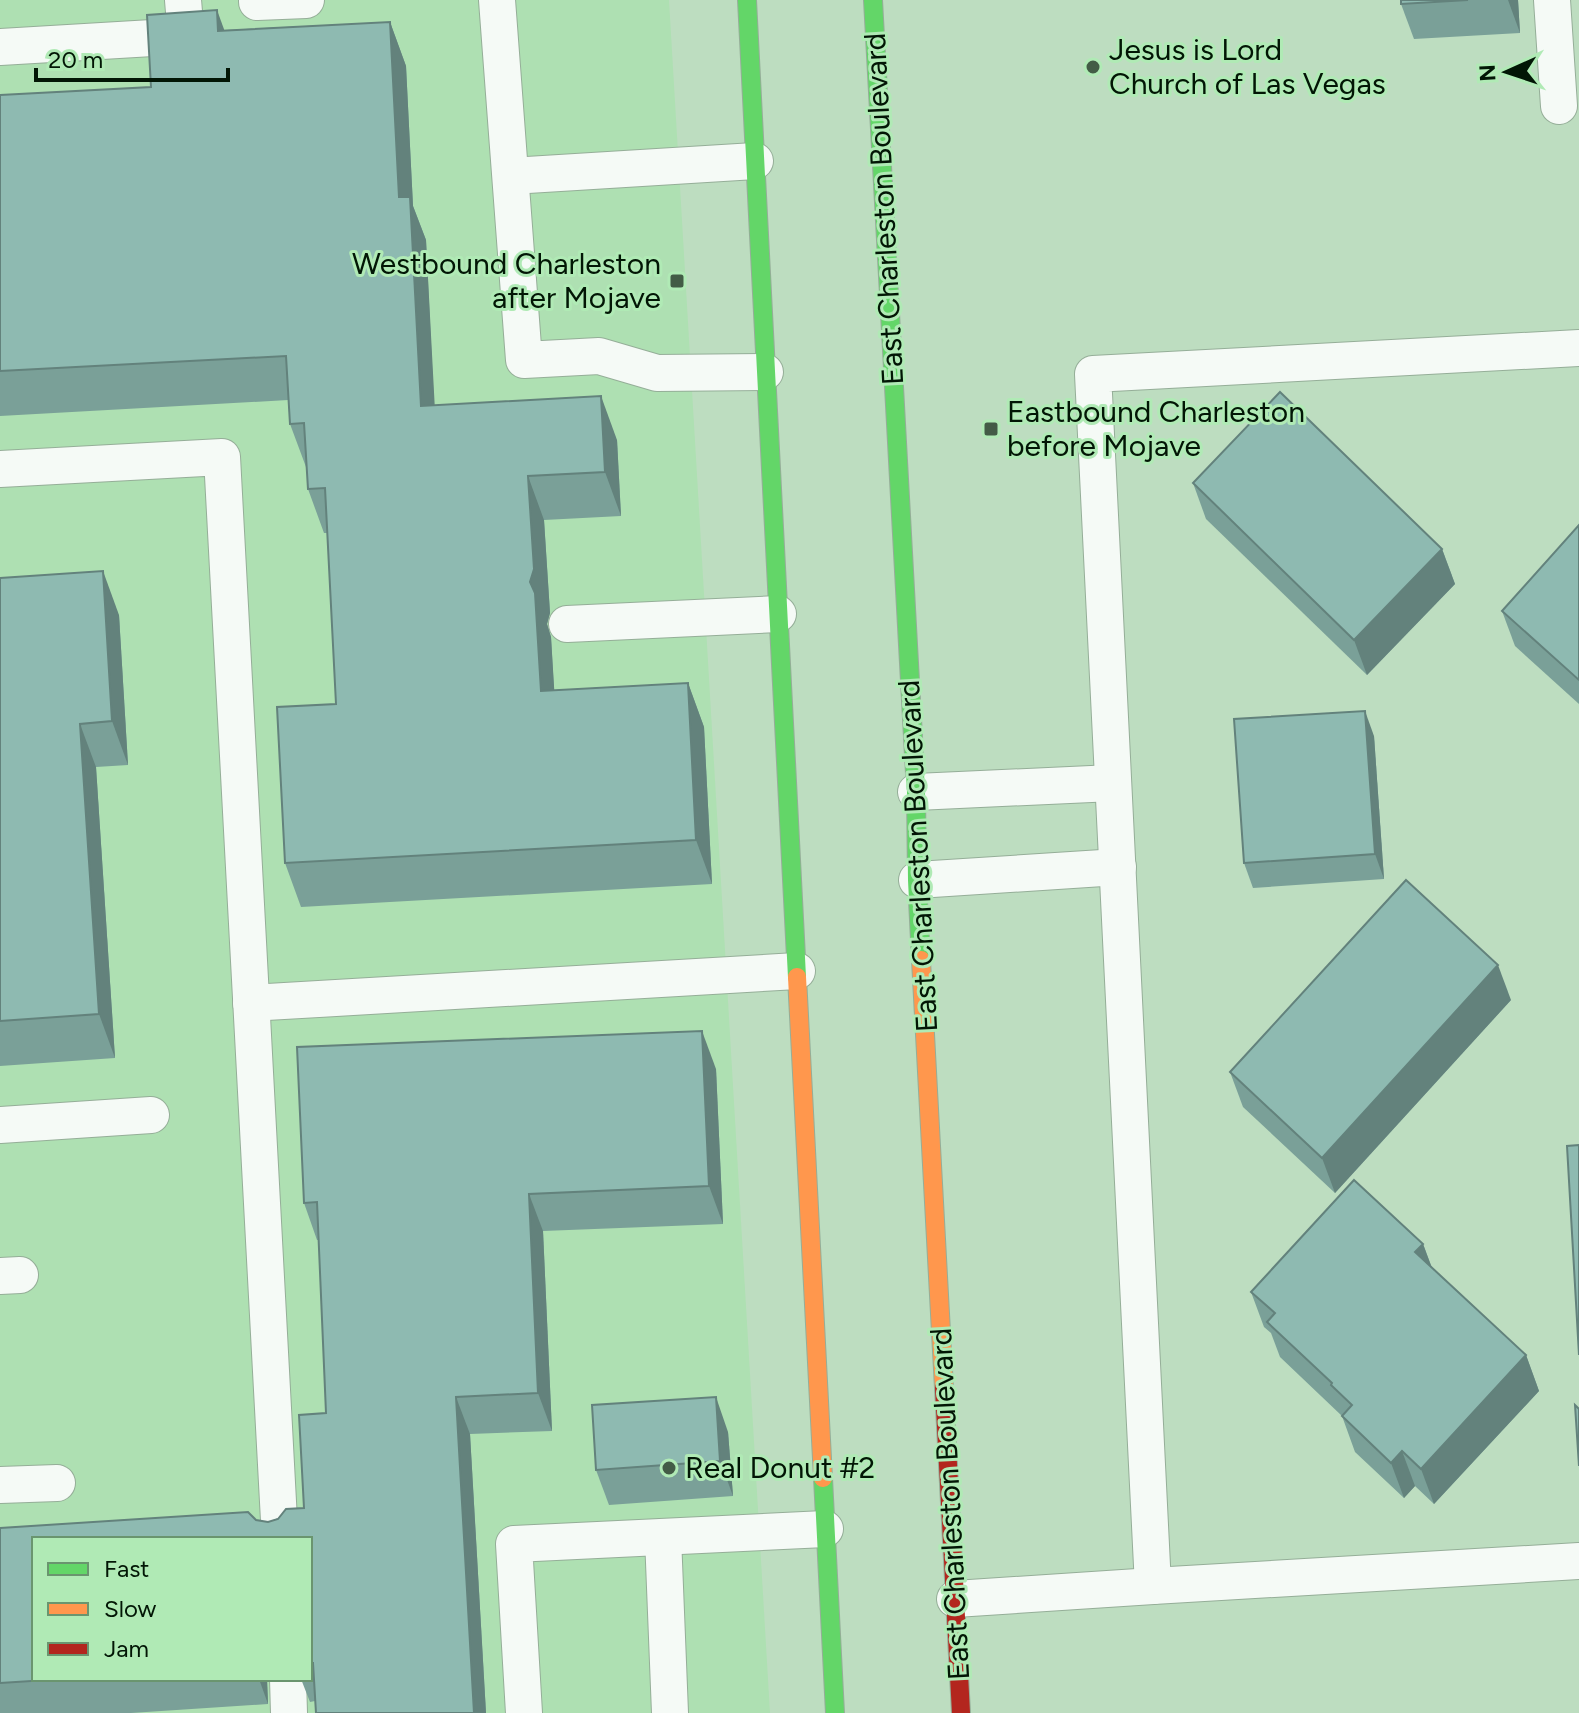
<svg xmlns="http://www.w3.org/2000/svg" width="1579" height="1713" viewBox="0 0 1579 1713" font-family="Figtree,sans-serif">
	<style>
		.built { fill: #aee0b2; fill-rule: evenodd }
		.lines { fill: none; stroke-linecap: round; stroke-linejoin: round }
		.lane-casing { stroke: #95ae98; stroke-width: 38 }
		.fast-casing { stroke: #95ae98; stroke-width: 20 }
		.slow-casing { stroke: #95ae98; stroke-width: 20 }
		.jam-casing { stroke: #95ae98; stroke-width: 20 }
		.lane { stroke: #f5faf6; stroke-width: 36 }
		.fast { stroke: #63d668; stroke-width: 18 }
		.slow { stroke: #ff974d; stroke-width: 18 }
		.jam { stroke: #b3261e; stroke-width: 18 }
		.wall { fill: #7aa098 }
		.shaded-wall { fill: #63827c }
		.building { fill: #8ebab1; stroke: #63827c; stroke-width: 2 }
		.poi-dot { fill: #435c46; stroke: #b0eab5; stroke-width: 3 }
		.labels { text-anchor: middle; stroke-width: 6; stroke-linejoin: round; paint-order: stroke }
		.poi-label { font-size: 30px; fill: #021605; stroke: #b0eab5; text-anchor: start }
		.street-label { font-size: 30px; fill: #021605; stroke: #b0eab5 }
	</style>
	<rect width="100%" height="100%" fill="#bdddc0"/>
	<!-- built -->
	<path class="built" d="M0,0H669L770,1713H0ZM34,1539H310V1679H34Z"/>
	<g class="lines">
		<!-- lane casing -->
		<g class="lane-casing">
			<g id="lane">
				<polyline points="257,0 257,2 306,0"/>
				<polyline points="497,0 524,360 599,356 657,373 765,372"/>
				<polyline points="1552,0 1559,106"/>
				<polyline points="0,47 186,36 183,0"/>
				<polyline points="511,176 755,161"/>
				<polyline points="1579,348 1093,374 1153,1586 1579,1561"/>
				<polyline points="0,469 222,457 280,1539"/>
				<polyline points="567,624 778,614"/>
				<polyline points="916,792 1113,783"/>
				<polyline points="917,880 1118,867"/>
				<polyline points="251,1003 797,971"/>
				<polyline points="0,1125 151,1115"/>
				<polyline points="0,1276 20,1275"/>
				<polyline points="0,1485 57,1483"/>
				<polyline points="663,1537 670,1713"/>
				<polyline points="955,1599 1153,1586"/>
				<polyline points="288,1679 289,1713"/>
				<polyline points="524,1713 514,1544 825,1529"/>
			</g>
		</g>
		<!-- fast casing -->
		<g class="fast-casing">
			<g id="fast">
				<polyline points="747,0 797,977"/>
				<polyline points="873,0 916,792 917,880 921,960"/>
				<polyline points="823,1478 835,1713"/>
			</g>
		</g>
		<!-- slow casing -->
		<g class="slow-casing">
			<g id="slow">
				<polyline points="921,960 944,1388"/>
				<polyline points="797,977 823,1478"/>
			</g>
		</g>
		<!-- jam casing -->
		<g class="jam-casing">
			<polyline id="jam" points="944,1388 961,1713"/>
		</g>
		<!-- lane -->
		<use href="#lane" class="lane"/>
		<!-- fast -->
		<use href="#fast" class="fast"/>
		<!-- slow -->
		<use href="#slow" class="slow"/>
		<!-- jam -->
		<use href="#jam" class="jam"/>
	</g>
	<!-- wall -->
	<g class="wall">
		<polygon points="1401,0 1518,0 1520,33 1414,39 1401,4"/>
		<polygon points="390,22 406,66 413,206 426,240 434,405 617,440 621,516 544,520 550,613 547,624 551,637 554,690 688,683 704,727 712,884 301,907 285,863 336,704 327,533 324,533 308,489 307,467 306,467 290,424 288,400 0,416 0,95 151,87 224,30"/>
		<polygon points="1193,483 1442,549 1455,584 1367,675 1206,519"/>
		<polygon points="1579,525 1579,704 1515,646 1502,611"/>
		<polygon points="0,578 119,615 128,765 96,767 115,1058 0,1066"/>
		<polygon points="1374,736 1384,879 1253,888 1244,863"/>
		<polygon points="1511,1000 1335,1193 1243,1107 1230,1072"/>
		<polygon points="716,1069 723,1224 543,1231 552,1431 470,1434 486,1713 316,1713 315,1701 310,1702 301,1679 310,1679 310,1539 34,1679 267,1679 268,1704 131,1713 0,1713 0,1528 256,1520 268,1522 304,1508 326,1413 319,1240 317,1240 304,1203"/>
		<polygon points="1423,1244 1432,1268 1526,1355 1539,1391 1434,1504 1415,1486 1404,1498 1355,1452 1342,1416 1280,1357 1271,1333 1264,1327 1251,1292"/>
		<polygon points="728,1432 733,1496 609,1505 596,1470"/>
	</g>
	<!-- shaded-wall -->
	<g class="shaded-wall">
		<polygon points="1508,0 1518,0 1520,33"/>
		<polygon points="217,10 233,54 218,31"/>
		<polygon points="390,22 406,66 413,206 426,240 437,449 421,406 399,197"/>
		<polygon points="601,396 617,440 621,516 605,472"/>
		<polygon points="528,476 544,520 550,613 547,624 551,637 557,735 541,691 530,582"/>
		<polygon points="1442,549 1455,584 1367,675 1354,640"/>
		<polygon points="103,571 119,615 128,765 112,721"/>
		<polygon points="688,683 704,727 712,884 696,840"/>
		<polygon points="1365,711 1374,736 1384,879 1375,854"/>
		<polygon points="80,724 96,767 115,1058 99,1014"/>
		<polygon points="1498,965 1511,1000 1335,1193 1322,1158"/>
		<polygon points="702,1031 716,1069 723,1224 709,1186"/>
		<polygon points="529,1194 543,1231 552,1431 538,1393"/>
		<polygon points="1423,1244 1436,1279 1415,1252"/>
		<polygon points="1526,1355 1539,1391 1434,1504 1421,1469"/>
		<polygon points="456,1397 470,1434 486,1713 474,1713"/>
		<polygon points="716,1397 728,1432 733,1496 720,1461"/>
		<polygon points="1402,1451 1415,1486 1404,1498 1391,1463"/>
		<polygon points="259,1679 267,1679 268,1704"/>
	</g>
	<!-- building -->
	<g class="building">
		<polygon points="1401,0 1468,0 1401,4"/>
		<polygon points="217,10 218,31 390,22 399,197 410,197 421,406 601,396 605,472 528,476 534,569 530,582 535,593 541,691 688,683 696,840 285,863 277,707 336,704 325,488 308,489 304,423 290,424 286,356 0,371 0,95 151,87 147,15"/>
		<polygon points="1280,392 1442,549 1354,640 1193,483"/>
		<polygon points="1579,525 1579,680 1502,611"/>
		<polygon points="103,571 112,721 80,724 99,1014 0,1021 0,578"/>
		<polygon points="1365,711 1375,854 1244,863 1234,719"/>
		<polygon points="1406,880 1498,965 1322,1158 1230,1072"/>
		<polygon points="702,1031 709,1186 529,1194 538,1393 456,1397 474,1713 316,1713 313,1663 310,1663 310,1539 34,1539 34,1679 63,1679 0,1683 0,1528 248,1512 256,1520 268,1522 278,1519 286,1509 304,1508 299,1415 326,1413 317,1202 304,1203 297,1047"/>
		<polygon points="1579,1145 1579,1355 1567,1146"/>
		<polygon points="1354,1180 1423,1244 1415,1252 1526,1355 1421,1469 1402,1451 1391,1463 1342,1416 1352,1405 1331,1385 1332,1383 1267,1322 1275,1313 1251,1292"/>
		<polygon points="716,1397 720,1461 596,1470 592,1405"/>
		<polygon points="1575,1405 1579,1409 1579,1466"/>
	</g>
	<!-- markers -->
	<g class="poi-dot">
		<circle cx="1093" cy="67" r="8"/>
		<rect x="669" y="273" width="16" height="16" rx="4"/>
		<rect x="983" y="421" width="16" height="16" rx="4"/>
		<circle cx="669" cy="1468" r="8"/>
	</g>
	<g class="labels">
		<!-- poi labels -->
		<g class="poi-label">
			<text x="1109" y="60">Jesus is Lord<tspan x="1109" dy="34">Church of Las Vegas</tspan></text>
			<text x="661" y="274" text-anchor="end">Westbound Charleston<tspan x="661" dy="34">after Mojave</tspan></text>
			<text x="1007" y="422">Eastbound Charleston<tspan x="1007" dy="34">before Mojave</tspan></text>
			<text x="685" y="1478">Real Donut #2</text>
		</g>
		<!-- street labels -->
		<g class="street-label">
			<text transform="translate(884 209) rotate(-93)" y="10">East Charleston Boulevard</text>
			<text transform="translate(918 856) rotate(-93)" y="10">East Charleston Boulevard</text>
			<text transform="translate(950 1504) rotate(-93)" y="10">East Charleston Boulevard</text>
		</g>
	</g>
	<!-- legend -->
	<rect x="32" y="1537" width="280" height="144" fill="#b0eab5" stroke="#6a956f" stroke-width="2"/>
	<rect x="48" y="1563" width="40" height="12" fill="#63d668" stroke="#6a956f" stroke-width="2"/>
	<text x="104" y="1577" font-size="24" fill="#021605">Fast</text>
	<rect x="48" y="1603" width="40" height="12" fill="#ff974d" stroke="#6a956f" stroke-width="2"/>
	<text x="104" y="1617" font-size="24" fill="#021605">Slow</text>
	<rect x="48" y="1643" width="40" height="12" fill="#b3261e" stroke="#6a956f" stroke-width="2"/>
	<text x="104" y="1657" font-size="24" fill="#021605">Jam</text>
	<!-- north arrow -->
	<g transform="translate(1507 72) rotate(267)" stroke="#b0eab5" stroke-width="6" paint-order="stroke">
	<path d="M0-6L14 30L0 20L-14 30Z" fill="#021605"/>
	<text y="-12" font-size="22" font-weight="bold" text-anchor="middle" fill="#021605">N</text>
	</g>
	<!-- scale -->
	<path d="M36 68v12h192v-12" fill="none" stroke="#021605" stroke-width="4"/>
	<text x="48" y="68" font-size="24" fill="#021605" stroke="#b0eab5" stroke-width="6" paint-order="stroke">20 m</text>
</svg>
